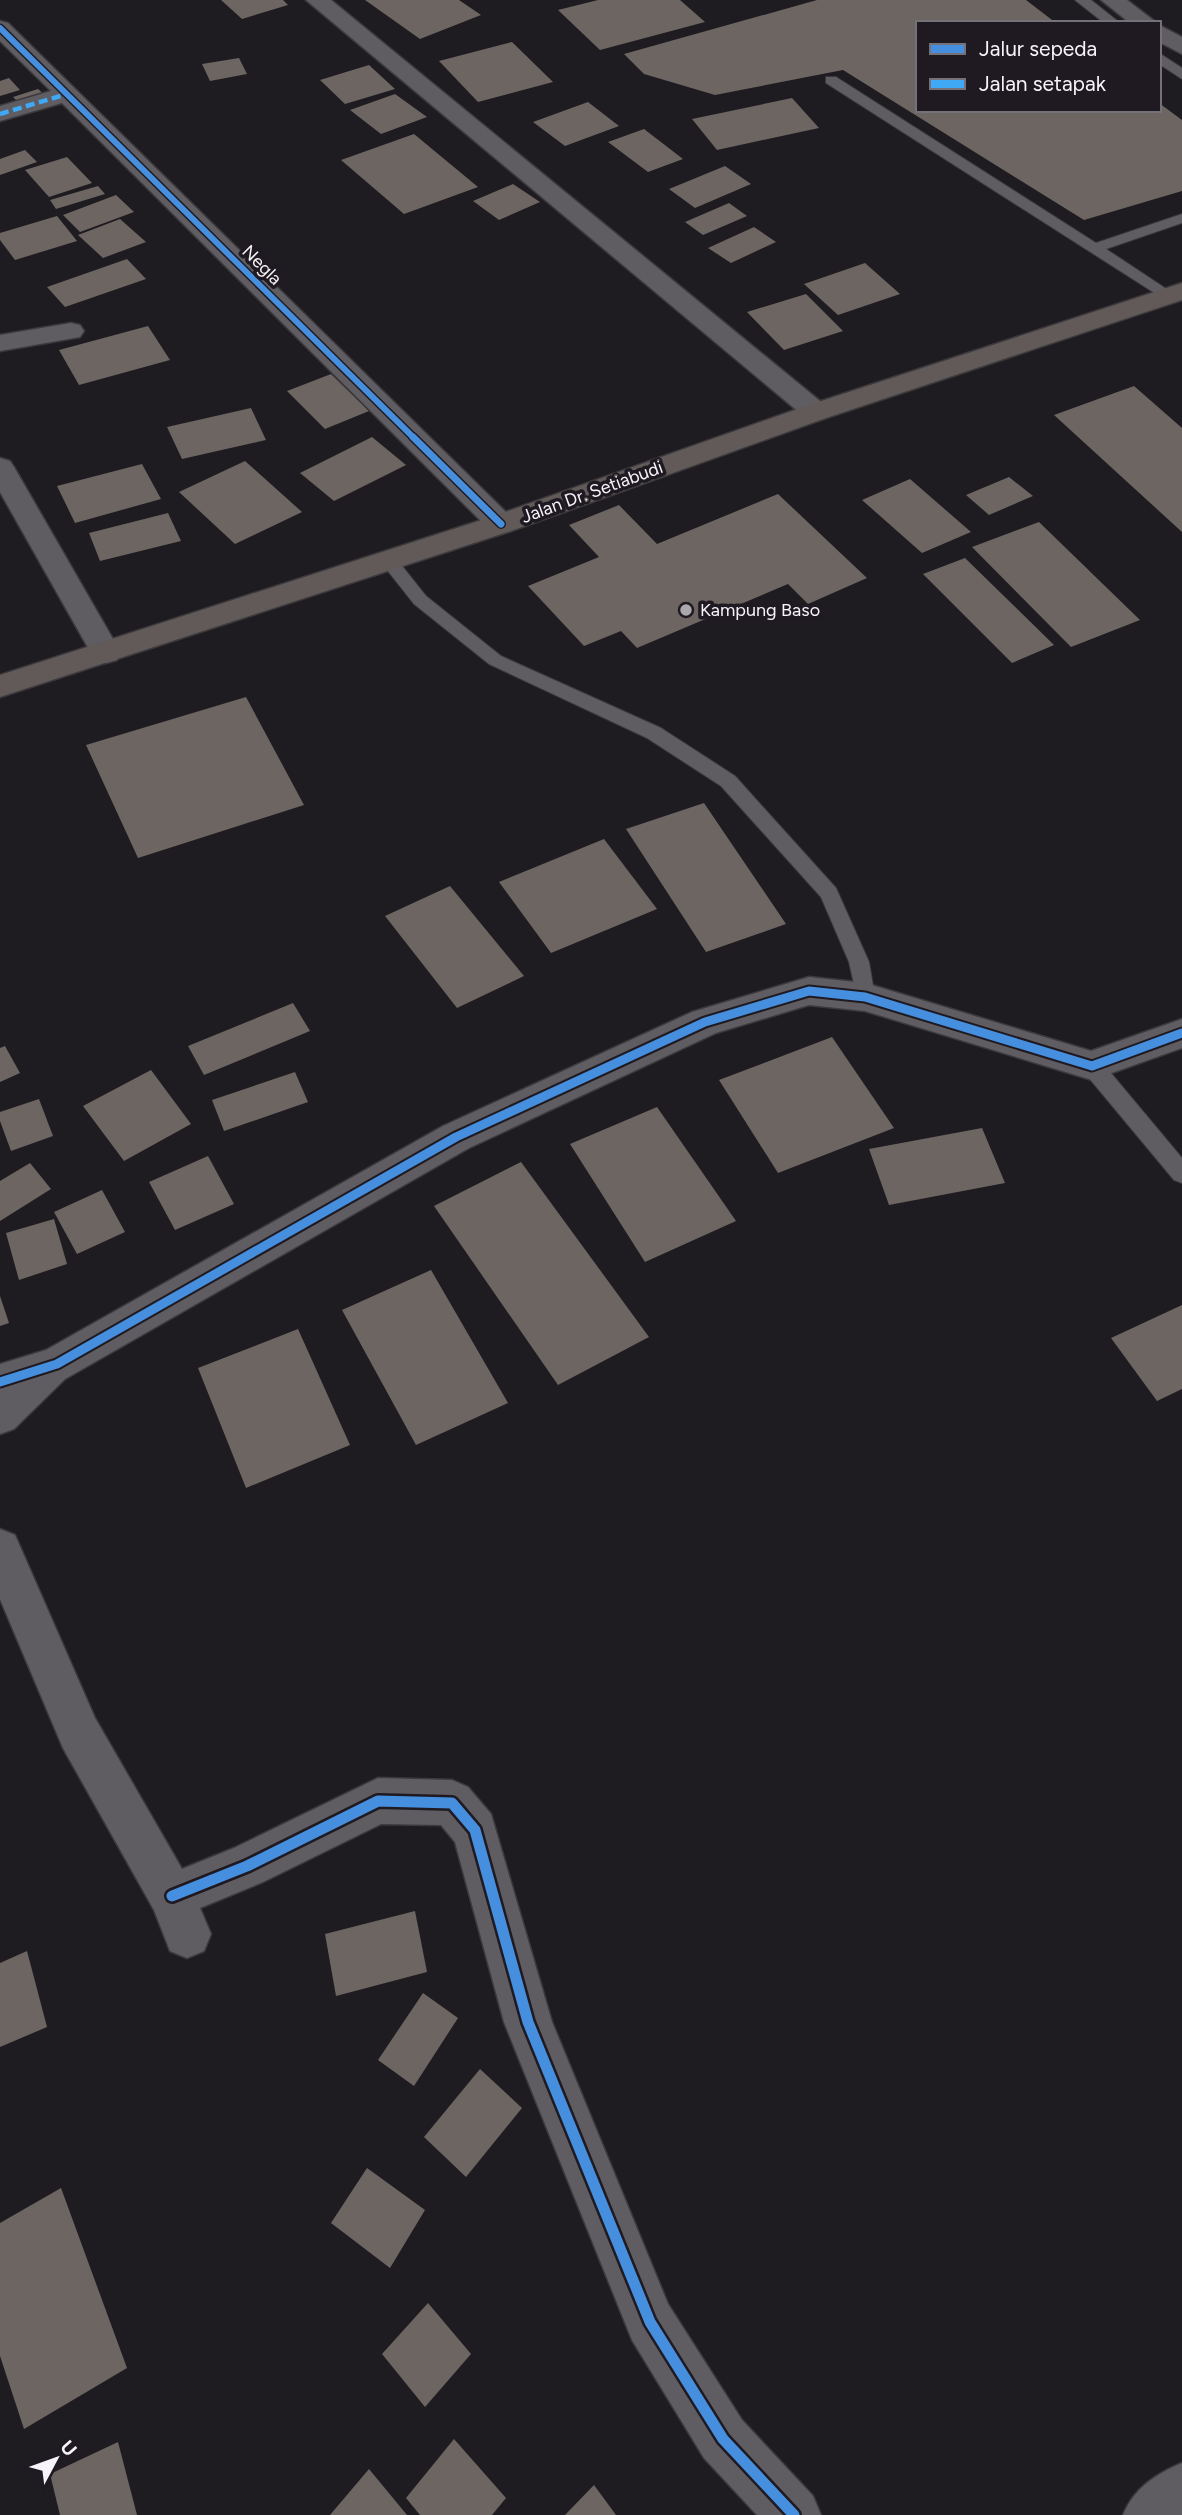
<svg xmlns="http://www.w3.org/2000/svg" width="1182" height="2515" viewBox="0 0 1182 2515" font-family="Figtree,sans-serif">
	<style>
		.building { fill: #6d6562 }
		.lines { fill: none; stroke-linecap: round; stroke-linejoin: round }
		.service-casing { stroke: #3b393c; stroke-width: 2 }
		.minor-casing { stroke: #3b393c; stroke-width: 3 }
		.primary-casing { stroke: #3b393c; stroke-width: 3 }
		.service { fill: #5f5d61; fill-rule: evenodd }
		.minor { fill: #5f5d61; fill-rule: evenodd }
		.primary { fill: #615a59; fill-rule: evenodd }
		.quiet { stroke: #3fa9f5; stroke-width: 4.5; stroke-dasharray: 9 4.5; stroke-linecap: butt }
		.cycleway-far3-casing { stroke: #1f1a22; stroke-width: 9 }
		.cycleway-far2-casing { stroke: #1f1a22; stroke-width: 10 }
		.cycleway-far1-casing { stroke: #1f1a22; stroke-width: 13 }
		.cycleway-casing { stroke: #1f1a22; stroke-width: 16 }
		.cycleway-far3 { stroke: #468fdf; stroke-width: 6 }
		.cycleway-far2 { stroke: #468fdf; stroke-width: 7 }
		.cycleway-far1 { stroke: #468fdf; stroke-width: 9 }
		.cycleway { stroke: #468fdf; stroke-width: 11 }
		.poi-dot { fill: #aaa8ad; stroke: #1f1a22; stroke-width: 2.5 }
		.labels { text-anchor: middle; stroke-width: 7; stroke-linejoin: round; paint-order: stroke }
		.far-street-label { font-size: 18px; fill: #f6f3f9; stroke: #1f1a22 }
		.far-poi-label { font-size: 18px; fill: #f6f3f9; stroke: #1f1a22; text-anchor: start }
	</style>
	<rect width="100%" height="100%" fill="#1e1c20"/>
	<!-- building -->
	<g class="building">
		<polygon points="221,0 283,0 288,5 242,19"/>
		<polygon points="365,0 459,0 481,15 420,39"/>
		<polygon points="598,0 680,0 705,22 600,50 558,10"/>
		<polygon points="817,0 1026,0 1056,23 918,23 918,110 1159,110 1159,103 1182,120 1182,191 1084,220 843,70 715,95 644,74 624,54"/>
		<polygon points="512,42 553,82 478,102 439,61"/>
		<polygon points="239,58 247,74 210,81 202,64"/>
		<polygon points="369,65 395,89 345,104 320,80"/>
		<polygon points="9,78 20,90 0,96 0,81"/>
		<polygon points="38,89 47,97 22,106 13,97"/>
		<polygon points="395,94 427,117 381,134 350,110"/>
		<polygon points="792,98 819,128 717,150 692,119"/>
		<polygon points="588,102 619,126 565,146 533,122"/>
		<polygon points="644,129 683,159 648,172 608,142"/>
		<polygon points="414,134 478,187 404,214 341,160"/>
		<polygon points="25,150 37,162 0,175 0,159"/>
		<polygon points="67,157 92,183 49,197 25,170"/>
		<polygon points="725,166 751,184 695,208 669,189"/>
		<polygon points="513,184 540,202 499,220 473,201"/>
		<polygon points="98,186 105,194 56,209 50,200"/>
		<polygon points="116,195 134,212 80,232 63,215"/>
		<polygon points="729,203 747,216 703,235 685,222"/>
		<polygon points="57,216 77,241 15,260 0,240 0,233"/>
		<polygon points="120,219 146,242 103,258 78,235"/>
		<polygon points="754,227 776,242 731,263 708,248"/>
		<polygon points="127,259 146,279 65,307 47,287"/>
		<polygon points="865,263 900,294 838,315 804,284"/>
		<polygon points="806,294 843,331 784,350 747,312"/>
		<polygon points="148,326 170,360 79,385 59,350"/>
		<polygon points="331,374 369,411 325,429 287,391"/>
		<polygon points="1134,386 1182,428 1182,532 1054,415"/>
		<polygon points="251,408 266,440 182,459 167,427"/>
		<polygon points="372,437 406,465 334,501 300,473"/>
		<polygon points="245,461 302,512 235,544 179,492"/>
		<polygon points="142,464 161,499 75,523 57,486"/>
		<polygon points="1009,477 1033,496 989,515 966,495"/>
		<polygon points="910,479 971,532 922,553 862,500"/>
		<polygon points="778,494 867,578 808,604 788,584 637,648 621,631 584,646 528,586 599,557 569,525 619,505 657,544"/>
		<polygon points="168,513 181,541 100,561 89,533"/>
		<polygon points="1039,522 1140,620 1071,647 972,547"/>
		<polygon points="965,558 1054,645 1012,663 923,574"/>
		<polygon points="246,697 304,805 138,858 86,745"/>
		<polygon points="704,803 786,924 706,952 626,829"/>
		<polygon points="604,839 657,909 551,953 499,882"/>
		<polygon points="450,886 524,976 457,1008 385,916"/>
		<polygon points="293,1003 310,1031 204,1075 188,1046"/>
		<polygon points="832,1037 894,1128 778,1173 719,1080"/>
		<polygon points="5,1046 20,1073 0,1082 0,1048"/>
		<polygon points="151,1070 191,1124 124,1161 83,1106"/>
		<polygon points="295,1072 308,1102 224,1131 212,1100"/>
		<polygon points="39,1099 53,1136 11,1151 0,1121 0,1112"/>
		<polygon points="657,1107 736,1221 645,1262 570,1144"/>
		<polygon points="982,1128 1005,1183 889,1205 869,1149"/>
		<polygon points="208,1156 234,1204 175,1230 149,1182"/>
		<polygon points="521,1162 649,1337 558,1385 434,1206"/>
		<polygon points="30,1163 51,1189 0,1221 0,1181"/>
		<polygon points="102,1190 125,1232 77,1254 54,1212"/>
		<polygon points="54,1219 67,1264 19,1280 6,1233"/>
		<polygon points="431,1270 508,1403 416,1445 342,1310"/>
		<polygon points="0,1296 9,1323 0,1326"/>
		<polygon points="1182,1305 1182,1389 1157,1401 1111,1338"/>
		<polygon points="298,1329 350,1445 246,1488 198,1368"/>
		<polygon points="415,1911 427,1972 336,1996 325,1934"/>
		<polygon points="27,1951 47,2027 0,2047 0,1963"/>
		<polygon points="423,1993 458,2018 414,2086 378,2060"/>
		<polygon points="480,2069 522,2108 466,2177 424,2137"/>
		<polygon points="367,2168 425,2210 390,2268 331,2223"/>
		<polygon points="61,2188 127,2368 24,2429 0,2356 0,2223"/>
		<polygon points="428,2303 471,2354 425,2407 382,2354"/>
		<polygon points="454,2439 506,2498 492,2515 420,2515 406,2498"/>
		<polygon points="118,2442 137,2515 60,2515 50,2474"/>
		<polygon points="369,2469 407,2515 330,2515"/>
		<polygon points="594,2485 616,2515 565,2515"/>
	</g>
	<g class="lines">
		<!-- service casing -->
		<g class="service-casing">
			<g id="service">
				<polygon points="1075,0 1091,0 1120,23 1104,23"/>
				<polygon points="1159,53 1182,68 1182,79 1159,64"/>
				<polygon points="826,77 836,77 1096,243 1182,214 1182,223 1106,249 1177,296 1174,299 1164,299 826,83"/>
				<polygon points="389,555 395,557 426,596 501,656 661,728 735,776 836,888 869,962 875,997 872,1003 858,1003 849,962 821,897 721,786 647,738 489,664 414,604 380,561"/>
				<polygon points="1092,1058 1100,1060 1182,1158 1182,1183 1174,1180 1084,1072 1081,1066 1084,1060"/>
			</g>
		</g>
		<!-- minor casing -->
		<g class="minor-casing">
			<g id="minor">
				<polygon points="306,0 331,0 826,406 830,412 826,418 816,420 806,418"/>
				<polygon points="1101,0 1127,0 1157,23 1130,23"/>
				<polygon points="0,21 8,23 511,517 516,524 511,531 501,533 491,531 62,103 0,121 0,106 51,91 0,41"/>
				<polygon points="1159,25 1182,37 1182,54 1159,42"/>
				<polygon points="71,323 80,325 84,331 80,337 0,351 0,335"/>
				<polygon points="0,458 10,461 14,467 121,653 117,660 106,663 95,660 91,653 0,492"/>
				<polygon points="809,977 865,983 1091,1051 1182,1019 1182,1048 1092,1080 865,1011 809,1005 716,1033 469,1148 65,1379 14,1429 0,1434 0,1364 46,1350 443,1126 692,1012"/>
				<polygon points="0,1529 15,1535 95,1718 182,1869 234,1848 378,1778 452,1780 468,1787 491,1814 552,2022 668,2304 742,2420 813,2496 821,2515 757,2515 704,2458 632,2340 504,2022 455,1842 441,1825 381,1824 263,1882 200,1908 211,1934 204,1951 187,1958 170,1951 154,1910 63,1748 0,1599"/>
				<path d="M1182,2463V2515H1123C1134,2488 1156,2474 1182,2463Z"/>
			</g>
		</g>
		<!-- primary casing -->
		<g class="primary-casing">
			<polygon id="primary" points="1182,283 1182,300 826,418 511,531 0,697 0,675 491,517 806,406"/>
		</g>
		<!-- service -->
		<use href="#service" class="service"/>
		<!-- minor -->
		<use href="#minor" class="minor"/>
		<!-- primary -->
		<use href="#primary" class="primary"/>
		<!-- quiet -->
		<polyline class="quiet" points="0,114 67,94"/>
		<!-- cycleway-far3 casing -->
		<g class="cycleway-far3-casing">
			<polyline id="cycleway-far3" points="0,28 415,439"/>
		</g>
		<!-- cycleway-far2 casing -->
		<g class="cycleway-far2-casing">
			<polyline id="cycleway-far2" points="413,437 501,524"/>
		</g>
		<!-- cycleway-far1 casing -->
		<g class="cycleway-far1-casing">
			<polyline id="cycleway-far1" points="0,1382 57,1364 456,1137 705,1022 809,991 865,997 1092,1066 1182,1033"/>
		</g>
		<!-- cycleway casing -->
		<g class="cycleway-casing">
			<polyline id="cycleway" points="172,1896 247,1866 378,1801 452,1803 475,1830 528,2022 650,2322 723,2439 794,2515"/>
		</g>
		<!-- cycleway-far3 -->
		<use href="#cycleway-far3" class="cycleway-far3"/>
		<!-- cycleway-far2 -->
		<use href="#cycleway-far2" class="cycleway-far2"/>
		<!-- cycleway-far1 -->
		<use href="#cycleway-far1" class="cycleway-far1"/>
		<!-- cycleway -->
		<use href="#cycleway" class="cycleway"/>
	</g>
	<!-- markers -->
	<circle class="poi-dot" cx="686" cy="610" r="7"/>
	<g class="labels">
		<!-- far-street labels -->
		<g class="far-street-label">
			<text transform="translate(262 265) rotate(45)" y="6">Negla</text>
			<text transform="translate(592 492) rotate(-20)" y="6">Jalan Dr. Setiabudi</text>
		</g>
		<!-- far-poi labels -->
		<g class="far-poi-label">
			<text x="700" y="616">Kampung Baso</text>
		</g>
	</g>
	<!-- legend -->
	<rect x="916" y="21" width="245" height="91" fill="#1f1a22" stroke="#757178" stroke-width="2"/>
	<rect x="930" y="44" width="35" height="10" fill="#468fdf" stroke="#757178" stroke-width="2"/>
	<text x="979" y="56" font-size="21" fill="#f6f3f9">Jalur sepeda</text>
	<rect x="930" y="79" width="35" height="10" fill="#3fa9f5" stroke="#757178" stroke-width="2"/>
	<text x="979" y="91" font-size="21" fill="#f6f3f9">Jalan setapak</text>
	<!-- north arrow -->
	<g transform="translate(56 2459) rotate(49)" stroke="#1f1a22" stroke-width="5" paint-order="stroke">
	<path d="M0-5L12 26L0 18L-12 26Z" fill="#f6f3f9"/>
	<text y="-10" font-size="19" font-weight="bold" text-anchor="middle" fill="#f6f3f9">U</text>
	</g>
</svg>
